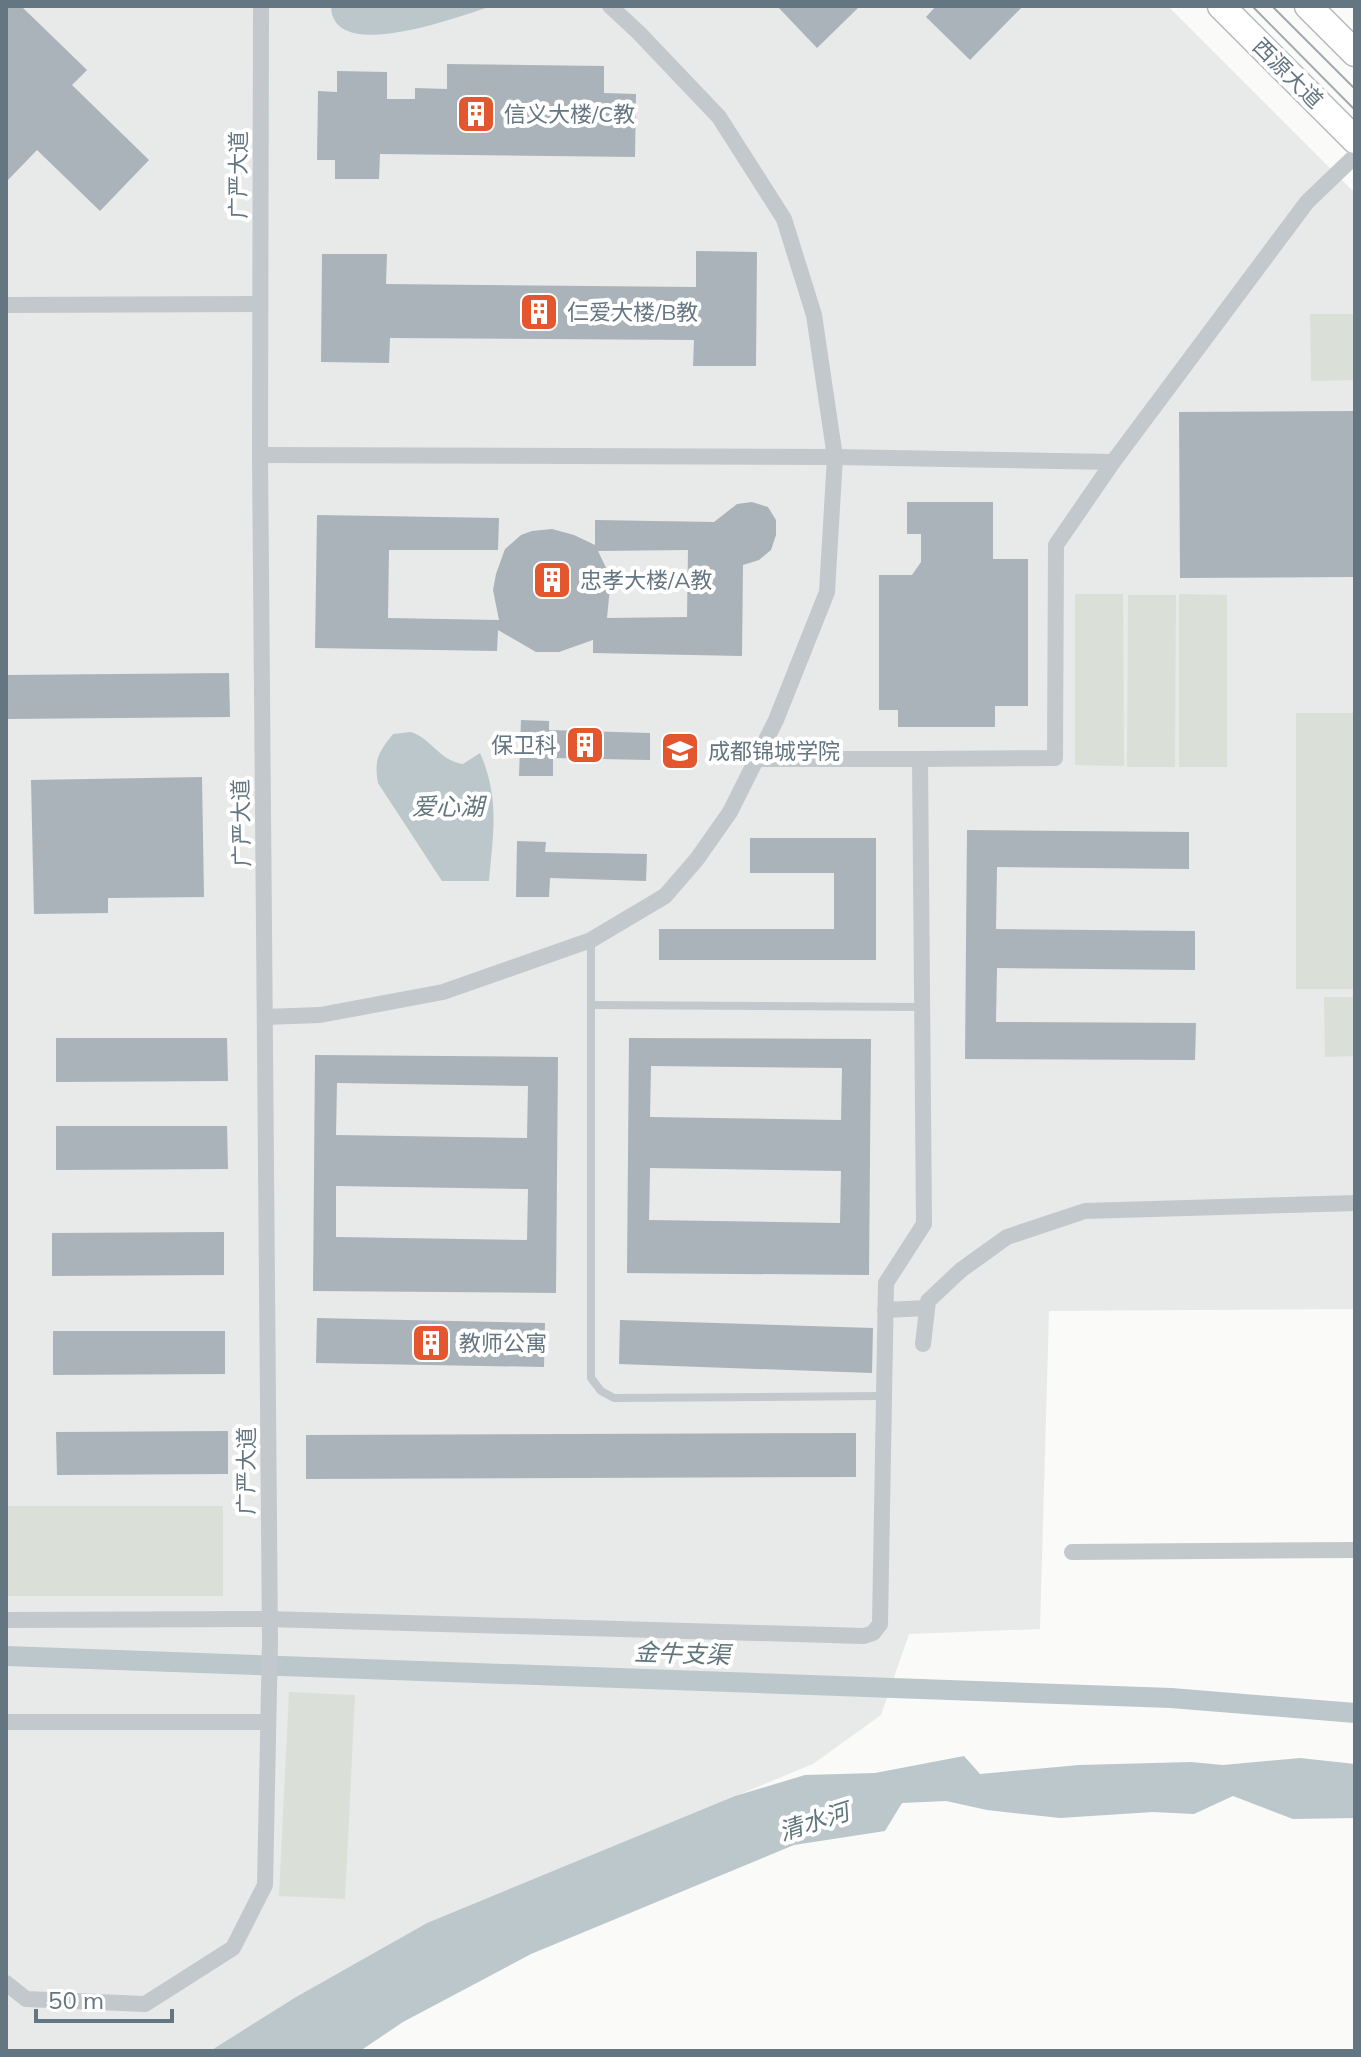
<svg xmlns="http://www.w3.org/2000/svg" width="1361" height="2057" viewBox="0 0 1361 2057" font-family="Mulish,'Noto Sans SC',sans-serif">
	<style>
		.built { fill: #e8e9e9 }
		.green { fill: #dadfd7 }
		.water { fill: #bbc7cb }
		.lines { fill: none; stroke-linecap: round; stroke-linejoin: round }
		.canal { stroke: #bbc7cb; stroke-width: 20 }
		.building { fill: #aab3b9; fill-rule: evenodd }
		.primary-casing { stroke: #b5babe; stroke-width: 29 }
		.lane { stroke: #c3c8cc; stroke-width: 8 }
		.street { stroke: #c3c8cc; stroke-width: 16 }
		.primary { stroke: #fff; stroke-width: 26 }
		.tram { stroke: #a2aab0; stroke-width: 2 }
		.labels { text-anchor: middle; stroke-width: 8; stroke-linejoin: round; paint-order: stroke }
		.street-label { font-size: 22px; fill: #657683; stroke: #fff }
		.poi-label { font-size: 22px; fill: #657683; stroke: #fff; text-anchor: start }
		.water-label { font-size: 24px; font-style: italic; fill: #60757c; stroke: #fff }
	</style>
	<rect width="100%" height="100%" fill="#fafaf8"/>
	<!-- built -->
	<polygon class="built" points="6,6 1168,6 1355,193 1355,1309 1049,1311 1040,1629 909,1634 881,1715 813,1764 427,1923 296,1997 210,2051 6,2051"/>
	<!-- green -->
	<g class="green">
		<polygon points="1310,314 1355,314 1355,380 1311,381"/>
		<polygon points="1075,594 1123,594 1124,766 1075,765"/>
		<polygon points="1179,594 1227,595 1227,767 1179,767"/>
		<polygon points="1128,595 1176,595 1175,767 1127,767"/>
		<rect x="1296" y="713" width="59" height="276"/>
		<polygon points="1324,997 1355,997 1355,1056 1325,1057"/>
		<rect x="6" y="1506" width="217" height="90"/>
		<polygon points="289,1692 355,1695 345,1899 279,1896"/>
	</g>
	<!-- water -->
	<g class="water">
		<path d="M331,6H492C462,15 332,66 331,6Z"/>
		<path d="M411,732C432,739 440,761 463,764L480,753C500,798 493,834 489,881H442L378,783C374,760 378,753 393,734Z"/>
		<polygon points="964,1756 980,1774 1079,1765 1191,1762 1223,1765 1300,1758 1355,1764 1355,1818 1293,1819 1233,1796 1194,1814 1153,1812 1060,1818 987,1810 946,1801 902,1803 885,1831 794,1845 531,1954 403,2022 360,2051 210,2051 296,1997 427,1923 735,1796 805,1775 875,1773"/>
	</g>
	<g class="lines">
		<!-- canal -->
		<polyline class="canal" points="6,1656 1171,1698 1355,1713"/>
	</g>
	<!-- building -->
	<g class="building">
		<polygon points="6,6 21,6 87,70 72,85 149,160 100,211 37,150 6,182"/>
		<polygon points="777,6 860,6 817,48"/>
		<polygon points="936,6 1023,6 970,60 926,17"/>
		<polygon points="447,64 604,66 604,93 636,94 635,157 380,154 379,179 335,179 335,160 317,160 318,91 337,92 337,71 387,72 387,99 415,99 415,88 447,89"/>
		<polygon points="696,251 757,252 756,366 693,366 694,340 390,338 389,363 321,362 322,254 387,254 386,284 696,287"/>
		<polygon points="1355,411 1355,577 1180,578 1179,412"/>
		<path d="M752,502L768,507L776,520V535L771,550L759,560L743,565L742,656L593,653V640L559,652H536L498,630L497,651L315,648L317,515L499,518L498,550H389L388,618L499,620L493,590L496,574L505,549L521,535L532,531L552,529L574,535L595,545V520L714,522L737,504ZM688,550L687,617L607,618L610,587L609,574L598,551Z"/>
		<polygon points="907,502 993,502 993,559 1028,559 1028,706 995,706 995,727 898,727 898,710 879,710 879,575 912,575 921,562 921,534 907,534"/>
		<polygon points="229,673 230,717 6,719 6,675"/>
		<polygon points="521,720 549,721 549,730 650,733 650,760 553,758 553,776 519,776"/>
		<polygon points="202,777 204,897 108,898 108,913 34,914 31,780"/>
		<polygon points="967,830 1189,832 1189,869 997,867 996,929 1195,931 1195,970 997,968 996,1022 1196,1023 1195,1060 965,1059"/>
		<polygon points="750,838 876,838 876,960 659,960 659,929 834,929 834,873 750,873"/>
		<polygon points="517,841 546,842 545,852 647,854 646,881 550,878 549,897 516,897"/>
		<polygon points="56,1038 227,1038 228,1081 56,1082"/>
		<path d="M629,1038L871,1039L869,1275L627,1273ZM651,1066L842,1068L841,1120L650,1117ZM650,1168L841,1171L840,1223L649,1220Z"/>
		<path d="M315,1055L558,1057L556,1293L313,1291ZM337,1083L528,1086L527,1138L336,1135ZM336,1186L528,1189L527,1240L336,1237Z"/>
		<polygon points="56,1126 227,1126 228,1169 56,1170"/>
		<polygon points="224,1232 224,1275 52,1276 52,1233"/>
		<polygon points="317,1318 545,1323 544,1367 316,1363"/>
		<polygon points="620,1320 873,1328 872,1373 619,1364"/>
		<polygon points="53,1331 225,1331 225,1374 53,1375"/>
		<polygon points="228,1431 228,1474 57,1475 56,1432"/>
		<polygon points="856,1433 856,1477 306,1479 306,1435"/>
	</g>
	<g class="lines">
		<!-- primary casing -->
		<g class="primary-casing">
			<g id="primary">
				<polyline points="1221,6 1355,140"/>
				<polyline points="1308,6 1355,53"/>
			</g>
		</g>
		<!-- lane -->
		<g class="lane">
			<polyline points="591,941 591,1378 601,1391 614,1398 882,1396"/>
			<polyline points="591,1005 922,1007"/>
		</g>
		<!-- street -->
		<g class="street">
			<polyline points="6,305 260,304"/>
			<polyline points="260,455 835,457 1113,462"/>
			<polyline points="757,759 920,759"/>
			<polyline points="265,1017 320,1015 443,992 591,940 665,896 697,859 730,812 776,720 827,592 835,457 814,315 784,219 719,117 639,33 610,6"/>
			<polyline points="885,1310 927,1308"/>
			<polyline points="923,1344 928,1301 961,1270 1007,1237 1085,1211 1355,1203"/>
			<polyline points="1072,1552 1355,1550"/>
			<polyline points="6,1620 269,1619 864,1636 873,1633 880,1624 886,1283 924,1224 920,759 1055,758 1056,545 1113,462 1307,202 1355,156"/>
			<polyline points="6,1722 268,1722"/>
			<polyline points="6,1983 26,1999 145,2004 233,1948 265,1885 270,1640 260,455 261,6"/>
		</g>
		<!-- primary -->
		<use href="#primary" class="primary"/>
		<!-- tram -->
		<g class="tram">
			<polyline points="1252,6 1355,110"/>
			<polyline points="1272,6 1355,89"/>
		</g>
	</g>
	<!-- icons -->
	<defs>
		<g id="building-square" transform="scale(2)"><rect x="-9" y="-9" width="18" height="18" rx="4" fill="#e4572e" stroke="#fff"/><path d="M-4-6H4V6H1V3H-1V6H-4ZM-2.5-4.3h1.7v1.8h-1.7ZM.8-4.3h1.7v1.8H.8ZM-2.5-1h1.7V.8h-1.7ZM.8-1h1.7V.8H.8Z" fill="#fff"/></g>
		<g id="university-square" transform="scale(2)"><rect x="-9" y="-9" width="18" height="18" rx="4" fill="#e4572e" stroke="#fff"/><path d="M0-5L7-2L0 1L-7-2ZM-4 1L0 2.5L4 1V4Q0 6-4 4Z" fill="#fff"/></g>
	</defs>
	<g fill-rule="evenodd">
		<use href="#building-square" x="476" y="114"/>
		<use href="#building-square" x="539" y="312"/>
		<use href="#building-square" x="552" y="580"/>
		<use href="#building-square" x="585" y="745"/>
		<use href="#university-square" x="680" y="751"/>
		<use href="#building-square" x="431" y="1343"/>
	</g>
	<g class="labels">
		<!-- street labels -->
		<g class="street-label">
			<text transform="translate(1288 73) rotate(45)" y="8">西源大道</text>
			<text transform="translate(238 175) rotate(-90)" y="8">广严大道</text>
			<text transform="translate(241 823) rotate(-91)" y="8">广严大道</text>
			<text transform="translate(246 1471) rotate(-90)" y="8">广严大道</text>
		</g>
		<!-- poi labels -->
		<g class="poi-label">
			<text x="504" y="122">信义大楼/C教</text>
			<text x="567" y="320">仁爱大楼/B教</text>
			<text x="580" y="588">忠孝大楼/A教</text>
			<text x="557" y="753" text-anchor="end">保卫科</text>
			<text x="708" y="759">成都锦城学院</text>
			<text x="459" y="1351">教师公寓</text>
		</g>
		<!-- water labels -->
		<g class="water-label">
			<text x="448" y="815">爱心湖</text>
			<text transform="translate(682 1654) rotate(2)" y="8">金牛支渠</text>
			<text transform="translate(814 1822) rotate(-18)" y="8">清水河</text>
		</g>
	</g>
	<!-- border -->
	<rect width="1361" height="2057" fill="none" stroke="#657683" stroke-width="16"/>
	<!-- scale -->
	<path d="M36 2009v12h136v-12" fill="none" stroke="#657683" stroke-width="4"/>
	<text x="48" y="2009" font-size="24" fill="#657683" stroke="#ffffff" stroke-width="6" paint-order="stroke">50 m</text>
</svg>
